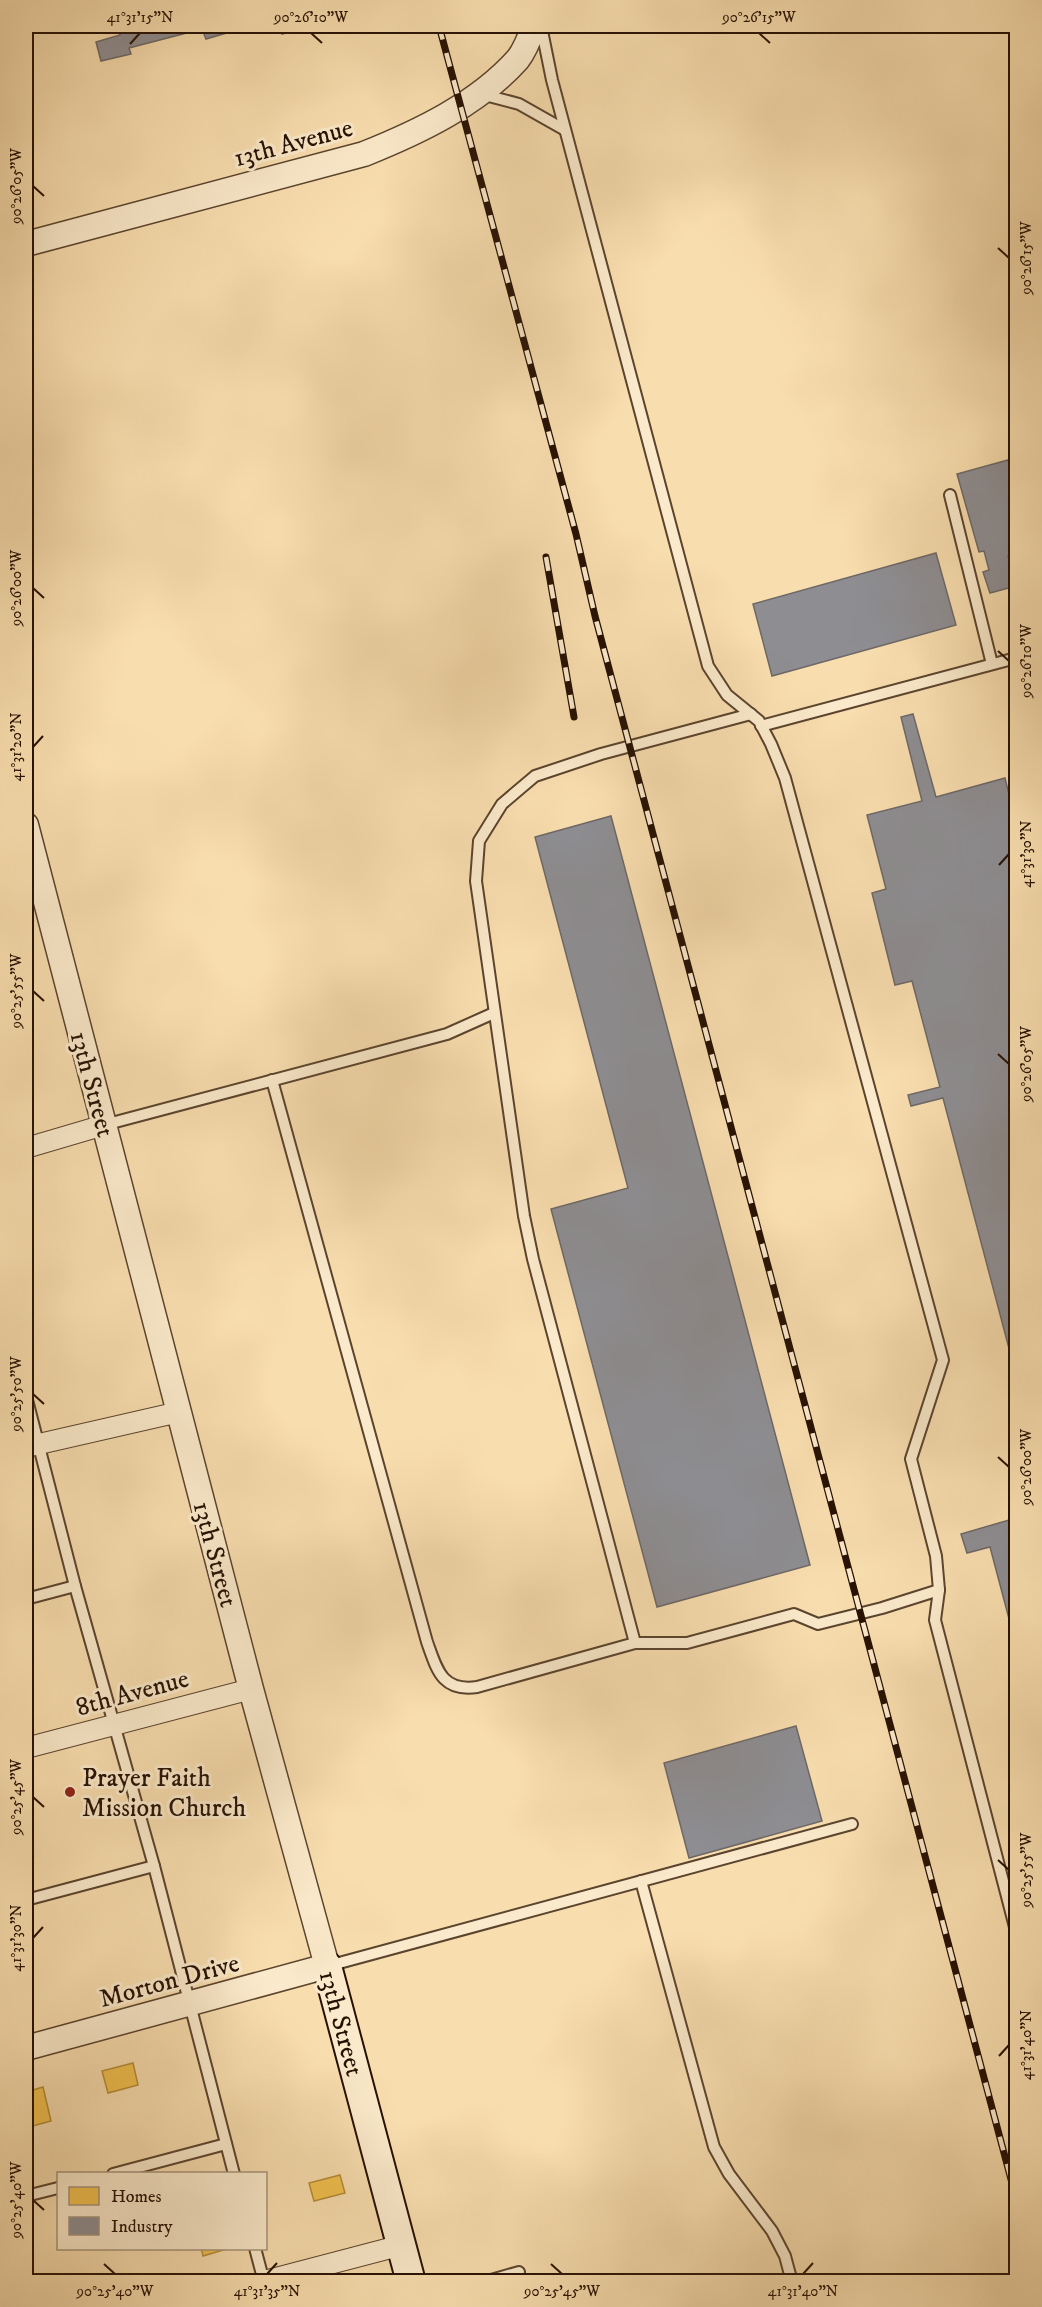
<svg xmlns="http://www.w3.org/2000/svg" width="1042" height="2307" viewBox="0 0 1042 2307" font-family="'IM FELL DW Pica',serif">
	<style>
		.homes { fill: #f2c14e; stroke: #b58c38; stroke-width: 1.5 }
		.industry { fill: #8d8d92; stroke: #6e6867; stroke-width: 1.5 }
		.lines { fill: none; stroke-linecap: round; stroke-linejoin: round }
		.service-casing { stroke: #5b442e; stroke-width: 14 }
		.minor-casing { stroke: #5b442e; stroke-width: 22 }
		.tertiary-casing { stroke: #5b442e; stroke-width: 27 }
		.secondary-casing { stroke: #271104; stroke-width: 32 }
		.service { stroke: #fae9ca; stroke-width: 10 }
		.minor { stroke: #fae9ca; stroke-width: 20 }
		.tertiary { stroke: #fae9ca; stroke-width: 24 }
		.secondary { stroke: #fae9ca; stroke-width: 28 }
		.rail-casing { stroke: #271104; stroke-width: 7 }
		.rail { stroke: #fae9ca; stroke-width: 4.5; stroke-dasharray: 14; stroke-linecap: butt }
		.ticks { fill: none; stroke: #271104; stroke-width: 2 }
		.poi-dot { fill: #8f2418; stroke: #fae9ca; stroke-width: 2 }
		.labels { text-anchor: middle; stroke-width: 6; stroke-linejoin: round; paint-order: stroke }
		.street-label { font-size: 26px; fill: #271104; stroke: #fae9ca }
		.poi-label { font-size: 26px; fill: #271104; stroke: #fae9ca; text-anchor: start }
		.neatline { fill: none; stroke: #271104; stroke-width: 2 }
		.ticks-label { font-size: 15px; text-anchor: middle; fill: #271104 }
	</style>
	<rect width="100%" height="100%" fill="#f8ddae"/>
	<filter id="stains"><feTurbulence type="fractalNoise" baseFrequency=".00333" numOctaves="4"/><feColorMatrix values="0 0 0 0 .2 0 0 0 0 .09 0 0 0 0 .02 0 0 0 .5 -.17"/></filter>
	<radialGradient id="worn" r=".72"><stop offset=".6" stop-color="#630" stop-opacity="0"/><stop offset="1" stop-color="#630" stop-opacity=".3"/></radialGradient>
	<!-- homes -->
	<g class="homes">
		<polygon points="133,2063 138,2085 108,2093 102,2071"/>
		<polygon points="43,2087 51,2121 29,2127 26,2112 26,2092"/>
		<polygon points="340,2175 345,2193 314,2201 309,2183"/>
		<polygon points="201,2248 230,2248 203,2256"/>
	</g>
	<!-- industry -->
	<g class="industry">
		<polygon points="123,26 228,26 230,32 206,39 202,29 129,48 131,54 101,61 96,42 120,35 119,30 124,29"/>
		<polygon points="280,26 313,26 282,34"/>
		<polygon points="1008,460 1013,478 1016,477 1016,554 1008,556 1016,586 990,593 983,572 989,570 984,551 979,552 957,474"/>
		<polygon points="936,553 956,625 772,676 753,604"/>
		<polygon points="913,714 936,797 1005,778 1016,823 1016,1375 943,1098 911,1106 908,1095 940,1087 912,981 895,985 872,893 886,889 867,815 922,801 901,717"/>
		<polygon points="611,816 810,1565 657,1607 551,1209 628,1188 535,837"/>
		<polygon points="1016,1518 1016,1645 990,1547 967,1553 961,1534"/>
		<polygon points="796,1726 822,1821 689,1858 664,1763"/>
	</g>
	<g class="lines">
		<!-- service casing -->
		<g class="service-casing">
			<g id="service">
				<polyline points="541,26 552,80 708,666 727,695 759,721 771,744 785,778 943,1360 911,1459 936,1556 939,1590 935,1620 1016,1931"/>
				<polyline points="481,94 519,104 565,130"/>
				<polyline points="950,495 992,664"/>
				<polyline points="751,714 601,754 535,776 502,804 479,841 476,881 524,1216 533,1259 635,1643 687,1643 794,1614 818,1624 882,1608 939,1590"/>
				<polyline points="761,726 1016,658"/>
				<path d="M272,1080L427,1642C437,1670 442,1692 477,1687L635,1643"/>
				<polyline points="104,1125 447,1034 494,1013"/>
				<polyline points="26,1396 75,1586 154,1866 234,2174"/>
				<polyline points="26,1599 75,1586"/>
				<polyline points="641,1881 714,2147 729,2174 772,2231 785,2256 792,2282"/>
				<polyline points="26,1900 154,1866"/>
				<polyline points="328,1966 852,1824"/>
				<polyline points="113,2174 226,2144"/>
				<polyline points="26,2196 58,2188"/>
				<polyline points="255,2248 264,2282"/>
				<polyline points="484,2282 519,2272"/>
			</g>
		</g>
		<!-- minor casing -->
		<g class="minor-casing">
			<g id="minor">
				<polyline points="26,1148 104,1125"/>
				<polyline points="26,1447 179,1412"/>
				<polyline points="26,1748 251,1689"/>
				<polyline points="261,2282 402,2245"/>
			</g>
		</g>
		<!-- tertiary casing -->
		<g class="tertiary-casing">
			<g id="tertiary">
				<path d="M26,244L364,154C419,132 478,104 518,59C525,50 530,37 534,26"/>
				<polyline points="26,825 251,1689 327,1966 26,2048"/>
			</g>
		</g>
		<!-- secondary casing -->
		<g class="secondary-casing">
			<polyline id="secondary" points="327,1966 411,2282"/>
		</g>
		<!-- service -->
		<use href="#service" class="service"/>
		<!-- minor -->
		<use href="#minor" class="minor"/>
		<!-- tertiary -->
		<use href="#tertiary" class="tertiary"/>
		<!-- secondary -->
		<use href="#secondary" class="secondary"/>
		<!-- rail casing -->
		<g class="rail-casing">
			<g id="rail">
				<polyline points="439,26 576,534 595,616 1016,2198"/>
				<polyline points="546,557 574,717"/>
			</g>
		</g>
		<!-- rail -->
		<use href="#rail" class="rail"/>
	</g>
	<!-- ticks -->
	<path class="ticks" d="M311,33L322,43M759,33L770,43M130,44L140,33M33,186L44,196M998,248L1009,258M33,588L44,598M998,651L1009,661M33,747L43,736M999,865L1009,854M33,991L44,1001M998,1054L1009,1064M33,1394L44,1404M998,1457L1009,1467M33,1797L44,1807M998,1860L1009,1870M33,1938L43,1927M999,2056L1009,2045M33,2200L44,2210M104,2264L115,2274M551,2264L562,2274M267,2274L277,2263M803,2274L813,2263"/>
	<!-- markers -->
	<circle class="poi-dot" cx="70" cy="1792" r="6"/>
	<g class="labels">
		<!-- street labels -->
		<g class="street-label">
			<text transform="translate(293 142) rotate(-15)" y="9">13th Avenue</text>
			<text transform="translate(93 1084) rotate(75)" y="9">13th Street</text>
			<text transform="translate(216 1554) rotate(75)" y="9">13th Street</text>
			<text transform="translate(132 1692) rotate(-15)" y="9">8th Avenue</text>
			<text transform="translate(169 1980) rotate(-15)" y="9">Morton Drive</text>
			<text transform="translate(342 2023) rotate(75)" y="9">13th Street</text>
		</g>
		<!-- poi labels -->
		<g class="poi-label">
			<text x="82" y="1786">Prayer Faith<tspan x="82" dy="30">Mission Church</tspan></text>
		</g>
	</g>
	<!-- margin -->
	<rect width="1042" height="2307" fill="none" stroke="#f8ddae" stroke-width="66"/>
	<!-- legend -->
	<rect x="57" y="2172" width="210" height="78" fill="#fae9ca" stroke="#a6937b" stroke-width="1.5"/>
	<rect x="69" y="2187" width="30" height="18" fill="#f2c14e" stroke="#a6937b" stroke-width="1.5"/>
	<text x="111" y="2202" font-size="18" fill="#271104">Homes</text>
	<rect x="69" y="2217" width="30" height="18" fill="#8d8d92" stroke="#a6937b" stroke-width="1.5"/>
	<text x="111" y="2232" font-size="18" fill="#271104">Industry</text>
	<rect x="33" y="33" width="976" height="2241" class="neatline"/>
	<g class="ticks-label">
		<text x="140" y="22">41°31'15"N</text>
		<text x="311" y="22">90°26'10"W</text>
		<text x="759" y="22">90°26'15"W</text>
		<text transform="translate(16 186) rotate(-90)" y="5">90°26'05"W</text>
		<text transform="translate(1026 258) rotate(-90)" y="5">90°26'15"W</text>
		<text transform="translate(16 588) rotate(-90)" y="5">90°26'00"W</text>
		<text transform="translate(1026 661) rotate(-90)" y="5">90°26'10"W</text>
		<text transform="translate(16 747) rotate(-90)" y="5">41°31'20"N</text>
		<text transform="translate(1026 854) rotate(-90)" y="5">41°31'30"N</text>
		<text transform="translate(16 991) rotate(-90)" y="5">90°25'55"W</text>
		<text transform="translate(1026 1064) rotate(-90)" y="5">90°26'05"W</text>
		<text transform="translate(16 1394) rotate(-90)" y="5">90°25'50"W</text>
		<text transform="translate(1026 1467) rotate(-90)" y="5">90°26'00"W</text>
		<text transform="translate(16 1797) rotate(-90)" y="5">90°25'45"W</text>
		<text transform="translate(1026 1870) rotate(-90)" y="5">90°25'55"W</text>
		<text transform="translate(16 1938) rotate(-90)" y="5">41°31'30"N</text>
		<text transform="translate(1026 2045) rotate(-90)" y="5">41°31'40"N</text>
		<text transform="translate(16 2200) rotate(-90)" y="5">90°25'40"W</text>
		<text x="115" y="2296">90°25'40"W</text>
		<text x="267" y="2296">41°31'35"N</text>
		<text x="562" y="2296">90°25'45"W</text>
		<text x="803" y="2296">41°31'40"N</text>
	</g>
	<rect width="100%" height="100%" filter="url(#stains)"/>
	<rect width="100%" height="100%" fill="url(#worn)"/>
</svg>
